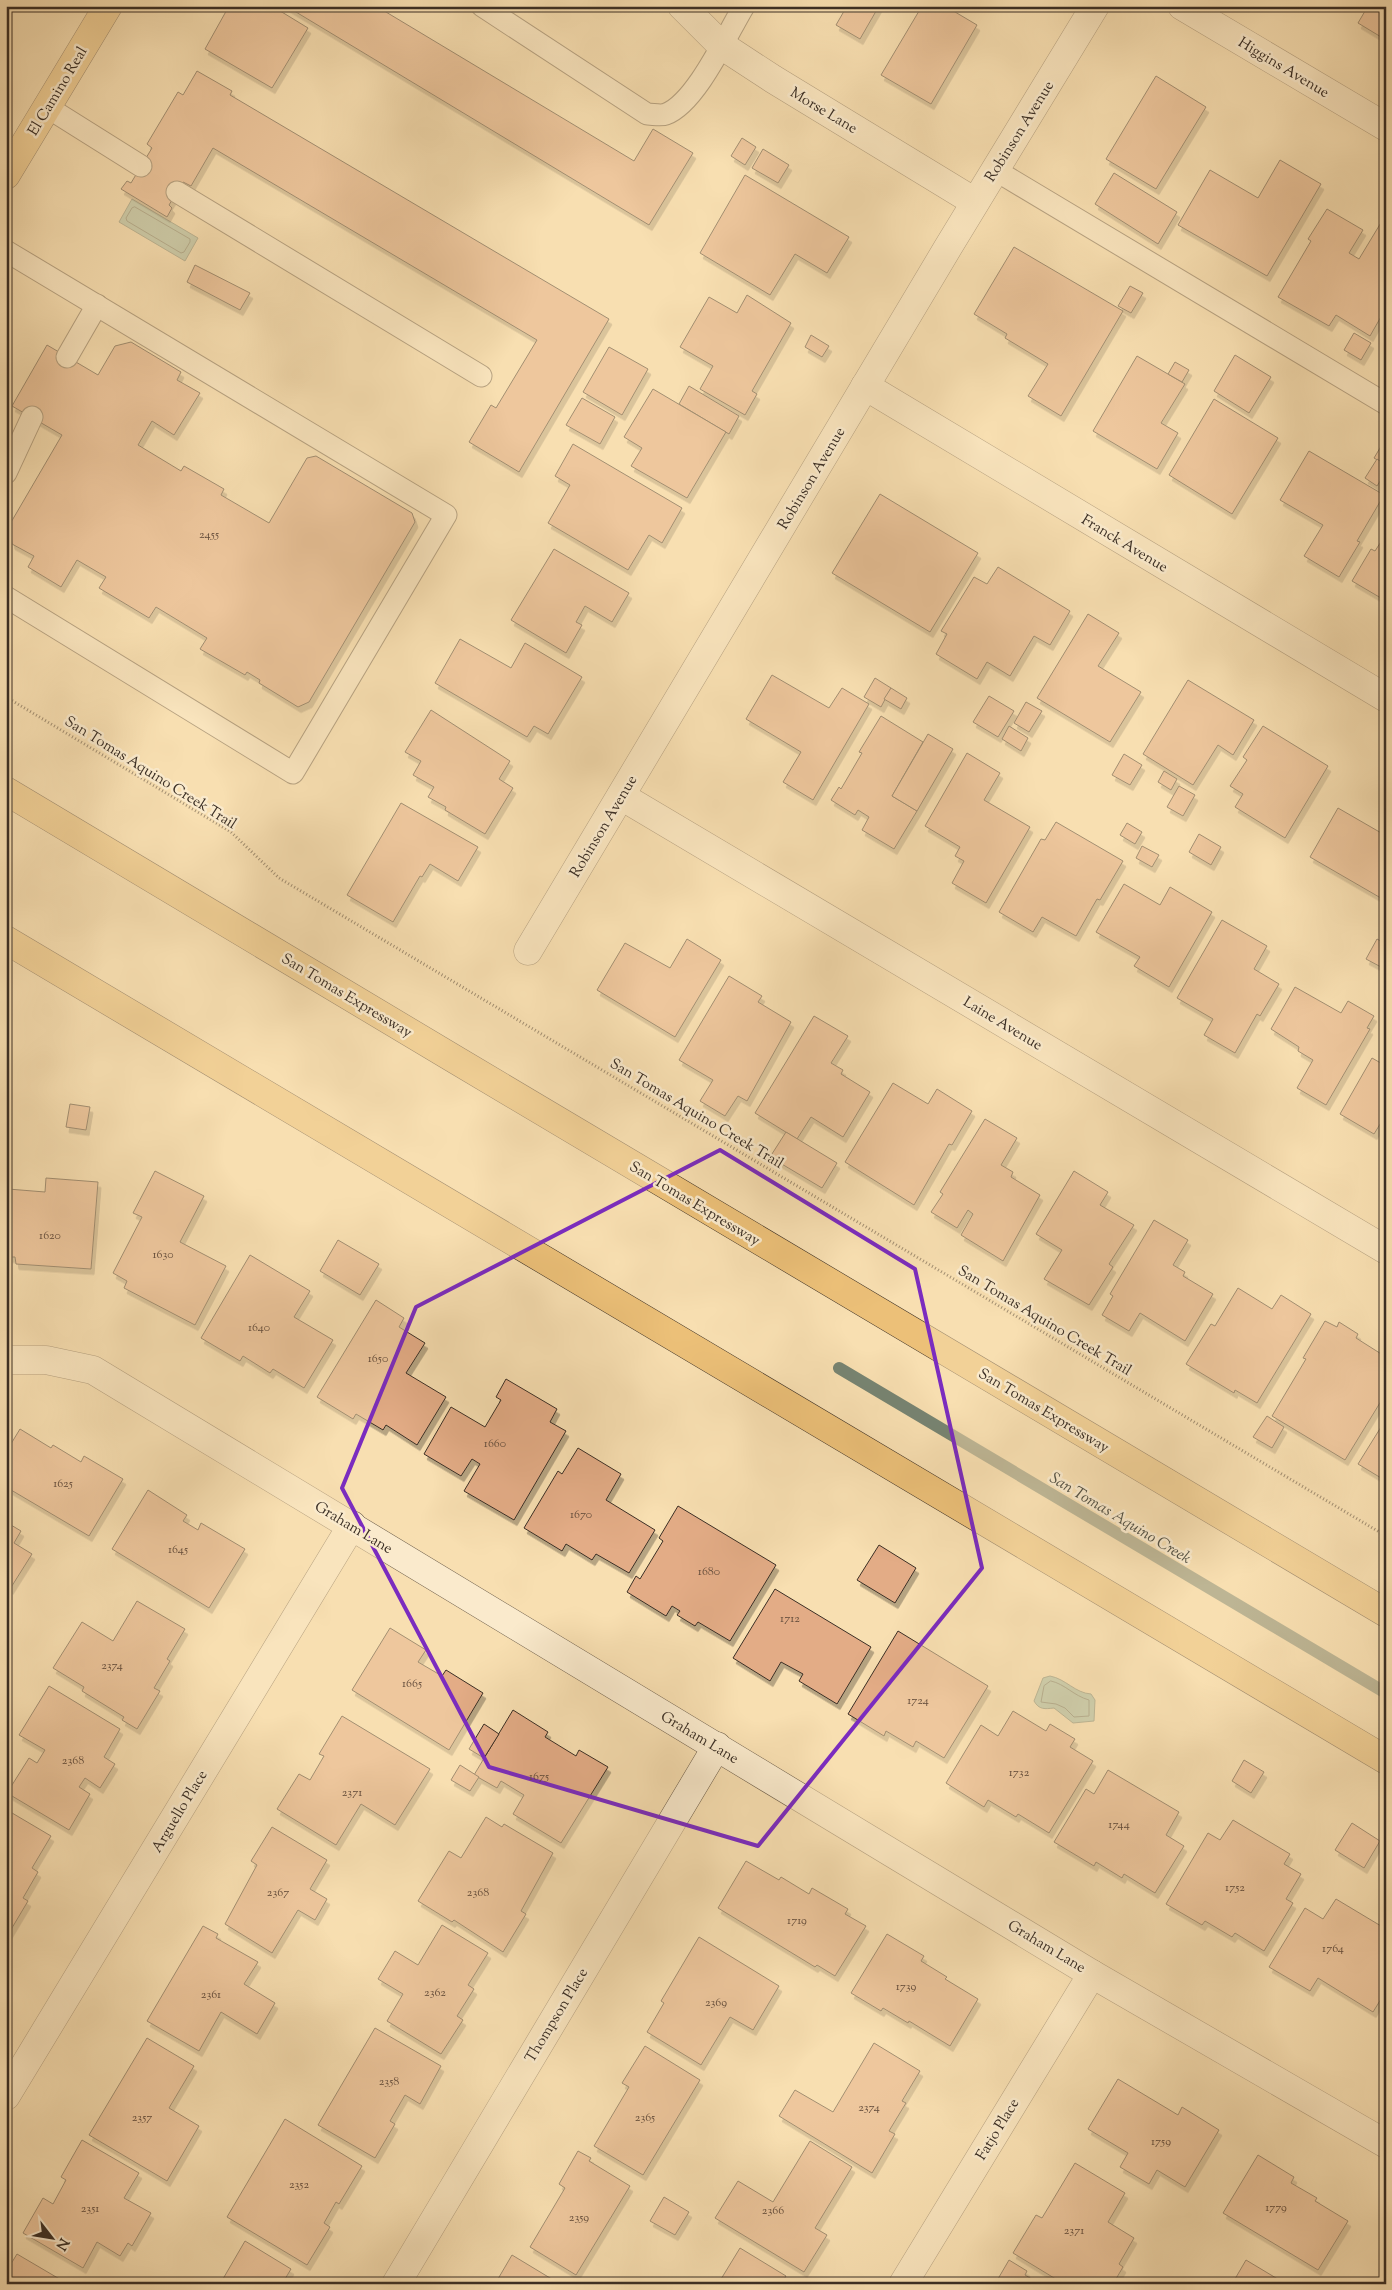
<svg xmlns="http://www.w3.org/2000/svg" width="1392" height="2290" viewBox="0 0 1392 2290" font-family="'Sorts Mill Goudy',serif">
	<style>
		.water { fill: #9fbda6; stroke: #778472 }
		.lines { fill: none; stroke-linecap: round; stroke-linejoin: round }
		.shore { stroke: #6d7666; stroke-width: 1 }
		.stream { stroke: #778472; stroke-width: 12 }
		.building { fill: #e3ac86; stroke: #3b2f25; filter: url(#shadow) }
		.lane-casing { stroke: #6a5b48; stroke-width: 23 }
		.street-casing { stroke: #6a5b48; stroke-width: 29 }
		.primary-casing { stroke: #3b2f25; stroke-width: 29 }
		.highway-casing { stroke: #3b2f25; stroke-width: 29 }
		.path { stroke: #3b2f25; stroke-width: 3; stroke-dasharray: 1 2.5; stroke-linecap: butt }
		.lane { stroke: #faeacc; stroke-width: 21 }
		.street { stroke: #faeacc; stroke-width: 28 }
		.primary { stroke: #ecc078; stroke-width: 28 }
		.highway { stroke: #ecc078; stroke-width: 28 }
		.marked { fill: none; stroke: #7b2cbf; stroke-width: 4; stroke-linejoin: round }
		.labels { text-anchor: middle; stroke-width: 5; stroke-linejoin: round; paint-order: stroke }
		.number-label { font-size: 12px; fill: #654e3d }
		.street-label { font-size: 15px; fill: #3b2f25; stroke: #faeacc }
		.water-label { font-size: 16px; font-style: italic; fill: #545245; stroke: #faeacc }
	</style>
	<defs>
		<filter id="shadow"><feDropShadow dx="3" dy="5.5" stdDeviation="0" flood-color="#0004"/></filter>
	</defs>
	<rect width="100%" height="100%" fill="#f8dfb1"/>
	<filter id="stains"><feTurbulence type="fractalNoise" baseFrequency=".004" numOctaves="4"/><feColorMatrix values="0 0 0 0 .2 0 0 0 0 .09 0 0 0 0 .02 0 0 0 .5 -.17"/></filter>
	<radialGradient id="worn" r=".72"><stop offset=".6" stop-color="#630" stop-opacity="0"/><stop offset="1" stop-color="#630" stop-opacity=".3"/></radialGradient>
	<!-- water -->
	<g class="water">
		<polygon points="132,199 198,238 185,261 119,222"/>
		<path d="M1050,1676C1066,1679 1075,1693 1091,1694L1095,1700L1094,1721L1073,1723L1054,1708C1045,1709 1039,1710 1034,1701L1043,1678Z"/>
	</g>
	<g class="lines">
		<!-- shore -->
		<g class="shore">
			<polygon points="135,207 190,239 190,242 184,252 181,253 127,221 126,218 132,208"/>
			<path d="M1051,1681C1065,1684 1074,1696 1089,1700V1716L1074,1717L1065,1708L1056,1704L1041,1702L1044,1686Z"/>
		</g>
		<!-- stream -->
		<polyline class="stream" points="839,1368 1386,1693"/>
	</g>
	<!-- building -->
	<g class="building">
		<polygon points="229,6 272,6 308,28 272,88 205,49"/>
		<polygon points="286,6 376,6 634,161 653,129 693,153 649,225"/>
		<polygon points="847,6 879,6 860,39 836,25"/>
		<polygon points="922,6 945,6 977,25 931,104 881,75"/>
		<polygon points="1368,6 1386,6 1386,40 1358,23"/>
		<polygon points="197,71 232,91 230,95 609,319 519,472 469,442 491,405 496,408 537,340 213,148 191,186 183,182 169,205 172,208 167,217 121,189 127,181 131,183 152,148 147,144 178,92 183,95"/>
		<polygon points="1156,76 1206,107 1156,189 1106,159"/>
		<polygon points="742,138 756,147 745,165 731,156"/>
		<polygon points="763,149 789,165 778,183 752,168"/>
		<polygon points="1280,160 1321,184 1267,276 1178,225 1210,170 1258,198"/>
		<polygon points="1114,173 1177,212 1158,244 1095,204"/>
		<polygon points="745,175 849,237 827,273 795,254 770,295 700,253"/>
		<polygon points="1327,209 1363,230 1349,253 1359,259 1382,221 1386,223 1386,308 1370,336 1336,315 1329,326 1278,297 1311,241 1308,239"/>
		<polygon points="1014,247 1123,311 1061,416 1028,396 1048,364 1005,338 1007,334 974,314"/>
		<polygon points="195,265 250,293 240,310 187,282"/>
		<polygon points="1130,286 1143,293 1131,313 1118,306"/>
		<polygon points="747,295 791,323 752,391 757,394 745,415 700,389 713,366 680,347 709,297 737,313"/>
		<polygon points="1354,333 1371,343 1361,360 1344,350"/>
		<polygon points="811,335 829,346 822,357 805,347"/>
		<polygon points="131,342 181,372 177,380 200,393 174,435 152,421 138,445 181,471 184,466 224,489 221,495 269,523 307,458 316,456 412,513 415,522 309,702 298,707 259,683 260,680 247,672 245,675 200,649 207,638 156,607 149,618 99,588 106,577 77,560 61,587 28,567 34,556 12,544 10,524 62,435 12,406 47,345 98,375 115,346"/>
		<polygon points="609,347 648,369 622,415 583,392"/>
		<polygon points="1235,355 1271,377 1249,413 1214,391"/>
		<polygon points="1137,356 1185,384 1161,423 1178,433 1157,469 1093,431"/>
		<polygon points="1175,362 1189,370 1182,382 1168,374"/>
		<polygon points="689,386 739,416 729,434 679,404"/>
		<polygon points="653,389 726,432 687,498 631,466 642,448 624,437"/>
		<polygon points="582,398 615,417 600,444 566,425"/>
		<polygon points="1214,399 1278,438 1232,514 1169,475"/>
		<polygon points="1383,443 1386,444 1386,465 1374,458"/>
		<polygon points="573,444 682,508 662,543 649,535 628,570 548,523 570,485 555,476"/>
		<polygon points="1309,451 1384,495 1357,541 1360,542 1339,577 1304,556 1323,525 1280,500"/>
		<polygon points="1377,459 1386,465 1386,472 1377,486 1365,478"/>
		<polygon points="880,494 978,553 930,632 832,573"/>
		<polygon points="1386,534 1386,601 1352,581 1371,549 1375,551"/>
		<polygon points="554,549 629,593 612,622 585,606 576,622 582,625 566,653 511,620"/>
		<polygon points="998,567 1070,611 1050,645 1034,636 1010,676 987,662 977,679 936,654 947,634 941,631 974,577 987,584"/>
		<polygon points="1088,614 1119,633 1098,666 1141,692 1110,742 1037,698"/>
		<polygon points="460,639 511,668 525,643 582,677 548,734 534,726 527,737 435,683"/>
		<polygon points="772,675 829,708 842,688 869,704 813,800 783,782 801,752 746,719"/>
		<polygon points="875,678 891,688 881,707 864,697"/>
		<polygon points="1188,680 1254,720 1233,755 1218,745 1193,785 1143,754"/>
		<polygon points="891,688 907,698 901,709 884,699"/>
		<polygon points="989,696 1014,711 998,737 973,722"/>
		<polygon points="1026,702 1042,711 1029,732 1014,723"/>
		<polygon points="431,710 510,761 499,779 513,788 485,834 445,810 446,807 428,797 434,787 413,775 421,761 405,752"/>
		<polygon points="881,716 923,742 892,796 917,811 894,849 862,830 869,817 858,810 855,815 831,800 839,787 841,789 862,753 859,752"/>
		<polygon points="1009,726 1028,738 1021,751 1002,739"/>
		<polygon points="1263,726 1328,766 1285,838 1235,807 1243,794 1230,786 1247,760 1243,757"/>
		<polygon points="928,734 953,749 917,811 892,796"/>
		<polygon points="967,753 1000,773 984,800 1030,827 986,903 952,883 964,861 955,856 960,847 925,826"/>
		<polygon points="1124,754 1142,765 1130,785 1112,775"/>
		<polygon points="1164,771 1177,779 1171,790 1158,782"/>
		<polygon points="1179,786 1195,795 1183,816 1167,807"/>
		<polygon points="401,803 478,847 458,881 430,864 422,877 420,876 393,922 347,895"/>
		<polygon points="1338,808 1383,834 1386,830 1386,901 1310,857"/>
		<polygon points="1056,822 1123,861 1100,900 1097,899 1076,936 1042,917 1033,932 999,912 1041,839 1045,840"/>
		<polygon points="1127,823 1142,832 1135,844 1120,835"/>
		<polygon points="1199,834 1221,847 1211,865 1189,852"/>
		<polygon points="1142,846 1159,855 1152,867 1136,858"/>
		<polygon points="1124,884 1160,905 1170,887 1212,912 1169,987 1134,966 1140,957 1096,932"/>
		<polygon points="1222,920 1267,946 1254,969 1279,984 1260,1016 1257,1014 1235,1053 1204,1035 1213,1019 1177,998"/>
		<polygon points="687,939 721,960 675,1037 597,990 625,943 670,968"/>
		<polygon points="1377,939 1386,944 1386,958 1381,967 1366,959"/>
		<polygon points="729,976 762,996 758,1002 791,1022 747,1101 738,1096 725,1116 700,1101 713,1080 679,1060"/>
		<polygon points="1295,987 1341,1013 1348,1001 1374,1016 1367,1028 1370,1029 1326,1105 1297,1088 1313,1060 1298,1051 1299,1047 1271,1029"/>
		<polygon points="814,1016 848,1036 831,1063 843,1070 841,1074 870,1092 843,1137 811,1117 797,1139 755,1113"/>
		<polygon points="1372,1058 1386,1066 1386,1123 1382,1121 1374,1134 1340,1114"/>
		<polygon points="893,1083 928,1104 937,1089 972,1111 952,1145 949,1144 914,1205 845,1162"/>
		<polygon points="70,1104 90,1107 86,1130 66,1127"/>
		<polygon points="985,1119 1017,1138 1001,1165 1013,1172 1011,1177 1040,1195 1003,1261 961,1235 973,1214 968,1210 957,1228 931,1212 943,1194 940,1192"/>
		<polygon points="786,1132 837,1163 822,1188 770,1157"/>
		<polygon points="155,1171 204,1196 180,1242 226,1266 195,1325 124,1288 127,1281 113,1273 142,1217 133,1213"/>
		<polygon points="1074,1171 1108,1192 1100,1205 1134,1225 1109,1264 1113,1267 1089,1305 1044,1279 1062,1250 1036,1234"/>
		<polygon points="46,1178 98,1182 91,1269 16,1264 15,1257 6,1257 8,1189 45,1192"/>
		<polygon points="1154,1220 1188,1240 1173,1265 1185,1272 1183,1276 1213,1294 1185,1341 1140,1313 1129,1331 1102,1315 1113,1296 1110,1294"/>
		<polygon points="338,1240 379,1264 360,1295 320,1271"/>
		<polygon points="250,1255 310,1291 294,1317 333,1340 304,1388 273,1369 270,1373 243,1356 240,1361 201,1338"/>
		<polygon points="1238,1288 1272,1309 1281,1295 1311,1314 1257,1403 1235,1390 1234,1393 1186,1364 1211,1324 1215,1326"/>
		<polygon points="376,1300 404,1318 399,1327 425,1343 406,1373 446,1397 417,1445 386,1425 383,1430 356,1414 353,1419 317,1397"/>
		<polygon points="1325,1321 1337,1327 1339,1322 1358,1334 1356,1338 1386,1357 1386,1393 1345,1460 1272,1416 1306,1359 1303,1358"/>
		<polygon points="506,1379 557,1409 550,1422 566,1431 514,1520 464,1491 480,1464 472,1459 461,1476 424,1454 451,1407 485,1427 501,1400 496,1397"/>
		<polygon points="1267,1416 1284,1427 1272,1448 1253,1437"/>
		<polygon points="1386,1419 1386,1481 1358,1464"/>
		<polygon points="20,1429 51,1448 53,1445 81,1462 84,1456 123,1479 89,1536 6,1487 6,1452"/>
		<polygon points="578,1448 621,1474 606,1500 655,1530 629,1573 596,1554 592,1560 566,1544 562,1551 524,1528 558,1471 562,1474"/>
		<polygon points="148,1490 187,1515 183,1521 198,1530 201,1523 245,1549 209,1608 112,1549"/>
		<polygon points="678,1506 776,1565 730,1641 698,1622 695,1626 677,1615 680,1611 672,1606 666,1616 627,1592 636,1576 640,1579 663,1541 659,1538"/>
		<polygon points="6,1522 21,1531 14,1543 32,1554 10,1589 6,1586"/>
		<polygon points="879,1545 916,1568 895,1603 857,1580"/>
		<polygon points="775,1589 871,1647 837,1704 799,1681 803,1674 781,1662 770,1681 733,1658"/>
		<polygon points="137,1601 185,1629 167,1659 170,1661 154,1688 160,1691 137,1729 122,1720 124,1717 82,1691 84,1687 53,1668 82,1622 113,1641"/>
		<polygon points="390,1628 426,1650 418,1662 442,1676 446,1670 483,1693 449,1750 352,1690"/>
		<polygon points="898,1631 988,1686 944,1758 916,1741 913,1747 886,1731 884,1736 848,1714"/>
		<polygon points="49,1686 120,1729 104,1757 115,1764 100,1788 85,1778 79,1787 90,1794 69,1830 7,1793 29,1758 37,1763 45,1750 19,1735"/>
		<polygon points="513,1710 548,1732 545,1737 576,1756 579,1750 608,1767 561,1843 513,1814 524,1795 501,1781 497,1788 474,1775"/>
		<polygon points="1013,1711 1046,1731 1050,1724 1075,1739 1070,1747 1093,1761 1049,1833 1018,1814 1016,1817 988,1800 984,1807 946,1783 981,1725 998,1736"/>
		<polygon points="342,1716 430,1769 395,1825 361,1804 336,1845 277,1809 299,1774 310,1780 324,1756 319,1754"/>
		<polygon points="484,1724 499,1734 484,1758 469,1749"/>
		<polygon points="1244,1760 1264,1772 1251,1793 1232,1781"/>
		<polygon points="460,1765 479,1777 470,1791 451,1780"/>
		<polygon points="1108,1770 1179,1812 1166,1835 1184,1846 1155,1893 1124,1874 1122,1878 1096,1862 1094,1866 1054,1842 1086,1789 1094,1794"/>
		<polygon points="7,1810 51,1836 32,1868 38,1872 23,1898 28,1901 6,1938"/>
		<polygon points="486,1817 502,1827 504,1824 553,1853 521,1911 526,1914 503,1952 454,1920 452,1922 418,1901 449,1851 461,1858"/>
		<polygon points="1233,1820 1290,1854 1284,1864 1301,1874 1286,1899 1293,1903 1264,1951 1235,1933 1232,1937 1205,1921 1202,1925 1166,1904 1208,1833 1220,1840"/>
		<polygon points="1352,1823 1380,1841 1364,1868 1335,1850"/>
		<polygon points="272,1827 327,1860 310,1889 327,1899 315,1920 298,1910 272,1953 225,1924 257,1865 251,1861"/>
		<polygon points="746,1861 779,1880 781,1877 809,1894 812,1888 848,1909 845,1914 866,1926 835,1976 817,1965 815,1967 718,1908"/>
		<polygon points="1336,1899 1386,1929 1386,1991 1373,2012 1318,1978 1310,1991 1269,1967 1305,1908 1323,1919"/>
		<polygon points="442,1925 488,1953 468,1985 474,1989 457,2016 463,2020 441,2054 387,2021 403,1994 378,1979 395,1951 418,1965"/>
		<polygon points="203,1926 218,1934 216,1938 258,1962 244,1984 275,2003 257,2034 221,2012 199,2051 147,2021"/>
		<polygon points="887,1934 924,1956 921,1961 947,1977 945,1979 978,1999 950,2046 909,2021 908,2023 883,2008 881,2011 851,1993"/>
		<polygon points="699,1937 779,1986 753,2030 730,2017 701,2065 647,2032 664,2003 661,2001"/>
		<polygon points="375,2028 441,2066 420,2104 405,2095 390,2121 395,2124 375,2158 318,2125"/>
		<polygon points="147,2038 194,2066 169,2108 199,2126 167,2181 89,2135"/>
		<polygon points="874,2043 920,2071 902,2101 906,2103 889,2131 895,2134 872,2173 779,2116 795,2090 833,2112"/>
		<polygon points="645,2046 700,2080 643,2175 594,2146 629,2087 622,2083"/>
		<polygon points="1118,2079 1178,2115 1182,2107 1219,2130 1185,2187 1157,2170 1149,2184 1120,2167 1128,2153 1088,2129"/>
		<polygon points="285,2119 362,2166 339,2204 336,2202 324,2223 330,2227 307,2265 227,2217"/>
		<polygon points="82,2140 139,2173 124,2198 151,2213 132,2246 128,2243 120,2256 97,2242 83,2268 23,2233 43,2198 53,2204 66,2180 61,2177"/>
		<polygon points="810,2141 852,2167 815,2228 827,2235 804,2272 715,2218 738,2181 773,2202"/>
		<polygon points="578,2151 591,2158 589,2161 630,2186 576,2275 530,2247 565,2188 559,2184"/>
		<polygon points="1258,2155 1294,2177 1291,2183 1317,2198 1315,2201 1348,2221 1318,2270 1223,2213"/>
		<polygon points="1075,2163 1125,2193 1108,2222 1134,2238 1119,2264 1123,2267 1113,2284 1064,2284 1013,2253 1036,2215 1042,2218"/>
		<polygon points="664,2197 689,2212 675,2235 650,2221"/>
		<polygon points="245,2241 291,2269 282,2284 220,2284"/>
		<polygon points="740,2248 786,2276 781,2284 718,2284"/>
		<polygon points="17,2254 68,2284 6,2284 6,2272"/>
		<polygon points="512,2255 555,2281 554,2284 495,2284"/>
		<polygon points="1009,2260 1027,2271 1025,2275 1040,2284 995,2284"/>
		<polygon points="1246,2260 1286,2284 1232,2284"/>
	</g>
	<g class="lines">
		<!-- lane casing -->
		<g class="lane-casing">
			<g id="lane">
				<path d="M482,6L647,114C653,114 661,116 666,114C696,103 727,34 744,6"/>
				<polyline points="47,107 141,166"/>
				<polyline points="995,170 1386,404"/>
				<polyline points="177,192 481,376"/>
				<polyline points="6,251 446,515 293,773 6,597"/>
				<polyline points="67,357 97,305"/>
				<polyline points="6,473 32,417"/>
			</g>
		</g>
		<!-- street casing -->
		<g class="street-casing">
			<g id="street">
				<polyline points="682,6 721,45 773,79 975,202"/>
				<polyline points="1182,6 1386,127"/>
				<polyline points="865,386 1386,698"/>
				<polyline points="621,796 1386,1250"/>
				<polyline points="528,951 947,249 1095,6"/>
				<polyline points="6,1360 46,1360 93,1370 1092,1974 1386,2144"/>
				<polyline points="6,2096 352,1525"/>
				<polyline points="396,2284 717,1746"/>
				<polyline points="903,2284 1092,1974"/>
			</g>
		</g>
		<!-- primary casing -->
		<g class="primary-casing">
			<polyline id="primary" points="6,175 108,6"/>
		</g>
		<!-- highway casing -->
		<g class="highway-casing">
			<g id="highway">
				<polyline points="6,791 456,1060 1386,1613"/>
				<polyline points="6,940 1386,1760"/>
			</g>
		</g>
		<!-- path -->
		<polyline class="path" points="6,697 231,832 279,878 1386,1536"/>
		<!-- lane -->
		<use href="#lane" class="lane"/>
		<!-- street -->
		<use href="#street" class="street"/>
		<!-- primary -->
		<use href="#primary" class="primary"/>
		<!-- highway -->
		<use href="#highway" class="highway"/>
	</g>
	<!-- marked area -->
	<path d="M0 0H1392V2290H0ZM720,1150L915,1269L982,1568L758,1846L489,1767L342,1488L416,1307Z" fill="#f8dfb1" fill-opacity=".55" fill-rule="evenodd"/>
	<path class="marked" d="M720,1150L915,1269L982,1568L758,1846L489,1767L342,1488L416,1307Z"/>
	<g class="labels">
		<!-- number labels -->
		<g class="number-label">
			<text x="209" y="538">2455</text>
			<text x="50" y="1239">1620</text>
			<text x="163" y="1258">1630</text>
			<text x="259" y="1331">1640</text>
			<text x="378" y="1362">1650</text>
			<text x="495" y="1447">1660</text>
			<text x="63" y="1487">1625</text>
			<text x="581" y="1518">1670</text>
			<text x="178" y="1553">1645</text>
			<text x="709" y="1575">1680</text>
			<text x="790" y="1622">1712</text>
			<text x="112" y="1669">2374</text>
			<text x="412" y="1687">1665</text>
			<text x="918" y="1704">1724</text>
			<text x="73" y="1764">2368</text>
			<text x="1019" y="1776">1732</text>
			<text x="539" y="1780">1675</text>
			<text x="352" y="1796">2371</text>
			<text x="1119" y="1828">1744</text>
			<text x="1235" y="1891">1752</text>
			<text x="278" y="1896">2367</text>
			<text x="478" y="1896">2368</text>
			<text x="797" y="1924">1719</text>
			<text x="1333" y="1952">1764</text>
			<text x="906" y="1990">1739</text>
			<text x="435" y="1996">2362</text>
			<text x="211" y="1998">2361</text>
			<text x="716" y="2006">2369</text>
			<text x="389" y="2085">2358</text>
			<text x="869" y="2111">2374</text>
			<text x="142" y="2121">2357</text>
			<text x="645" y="2121">2365</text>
			<text x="1161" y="2145">1759</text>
			<text x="299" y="2188">2352</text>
			<text x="1276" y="2211">1779</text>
			<text x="90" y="2212">2351</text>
			<text x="773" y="2214">2366</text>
			<text x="579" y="2221">2359</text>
			<text x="1074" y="2234">2371</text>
		</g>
		<!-- street labels -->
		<g class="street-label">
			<text transform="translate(1284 67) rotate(31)" y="5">Higgins Avenue</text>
			<text transform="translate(57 91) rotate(-59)" y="5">El Camino Real</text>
			<text transform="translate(824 110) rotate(31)" y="5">Morse Lane</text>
			<text transform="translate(1019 131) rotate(-58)" y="5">Robinson Avenue</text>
			<text transform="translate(811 478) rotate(-59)" y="5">Robinson Avenue</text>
			<text transform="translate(1125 543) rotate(31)" y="5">Franck Avenue</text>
			<text transform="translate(151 772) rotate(32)" y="5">San Tomas Aquino Creek Trail</text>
			<text transform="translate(603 826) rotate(-59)" y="5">Robinson Avenue</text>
			<text transform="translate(347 995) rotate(31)" y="5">San Tomas Expressway</text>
			<text transform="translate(1003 1023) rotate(31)" y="5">Laine Avenue</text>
			<text transform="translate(697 1113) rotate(31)" y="5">San Tomas Aquino Creek Trail</text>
			<text transform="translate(695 1203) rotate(31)" y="5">San Tomas Expressway</text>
			<text transform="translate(1045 1320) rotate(31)" y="5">San Tomas Aquino Creek Trail</text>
			<text transform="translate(1044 1410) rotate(31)" y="5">San Tomas Expressway</text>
			<text transform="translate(354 1527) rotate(31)" y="5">Graham Lane</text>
			<text transform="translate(700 1737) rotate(31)" y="5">Graham Lane</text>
			<text transform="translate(179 1811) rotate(-59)" y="5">Arguello Place</text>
			<text transform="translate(1047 1946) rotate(31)" y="5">Graham Lane</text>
			<text transform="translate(556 2015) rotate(-59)" y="5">Thompson Place</text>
			<text transform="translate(997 2129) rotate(-59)" y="5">Fatjo Place</text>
		</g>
		<!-- water labels -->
		<g class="water-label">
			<text transform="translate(1121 1517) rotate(31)" y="6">San Tomas Aquino Creek</text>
		</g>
	</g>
	<!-- margin -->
	<rect width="1392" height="2290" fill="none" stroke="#f8dfb1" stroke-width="25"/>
	<rect x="8" y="8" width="1377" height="2275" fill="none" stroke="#3b2f25" stroke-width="2.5"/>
	<rect x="12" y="12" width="1367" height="2265" fill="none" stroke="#3b2f25"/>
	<!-- north arrow -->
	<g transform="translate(52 2238) rotate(121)" stroke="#faeacc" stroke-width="4" paint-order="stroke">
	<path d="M0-4L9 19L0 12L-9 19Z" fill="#3b2f25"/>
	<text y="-8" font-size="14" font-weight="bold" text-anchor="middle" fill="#3b2f25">N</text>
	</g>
	<rect width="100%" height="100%" filter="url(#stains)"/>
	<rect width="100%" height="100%" fill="url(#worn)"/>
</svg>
